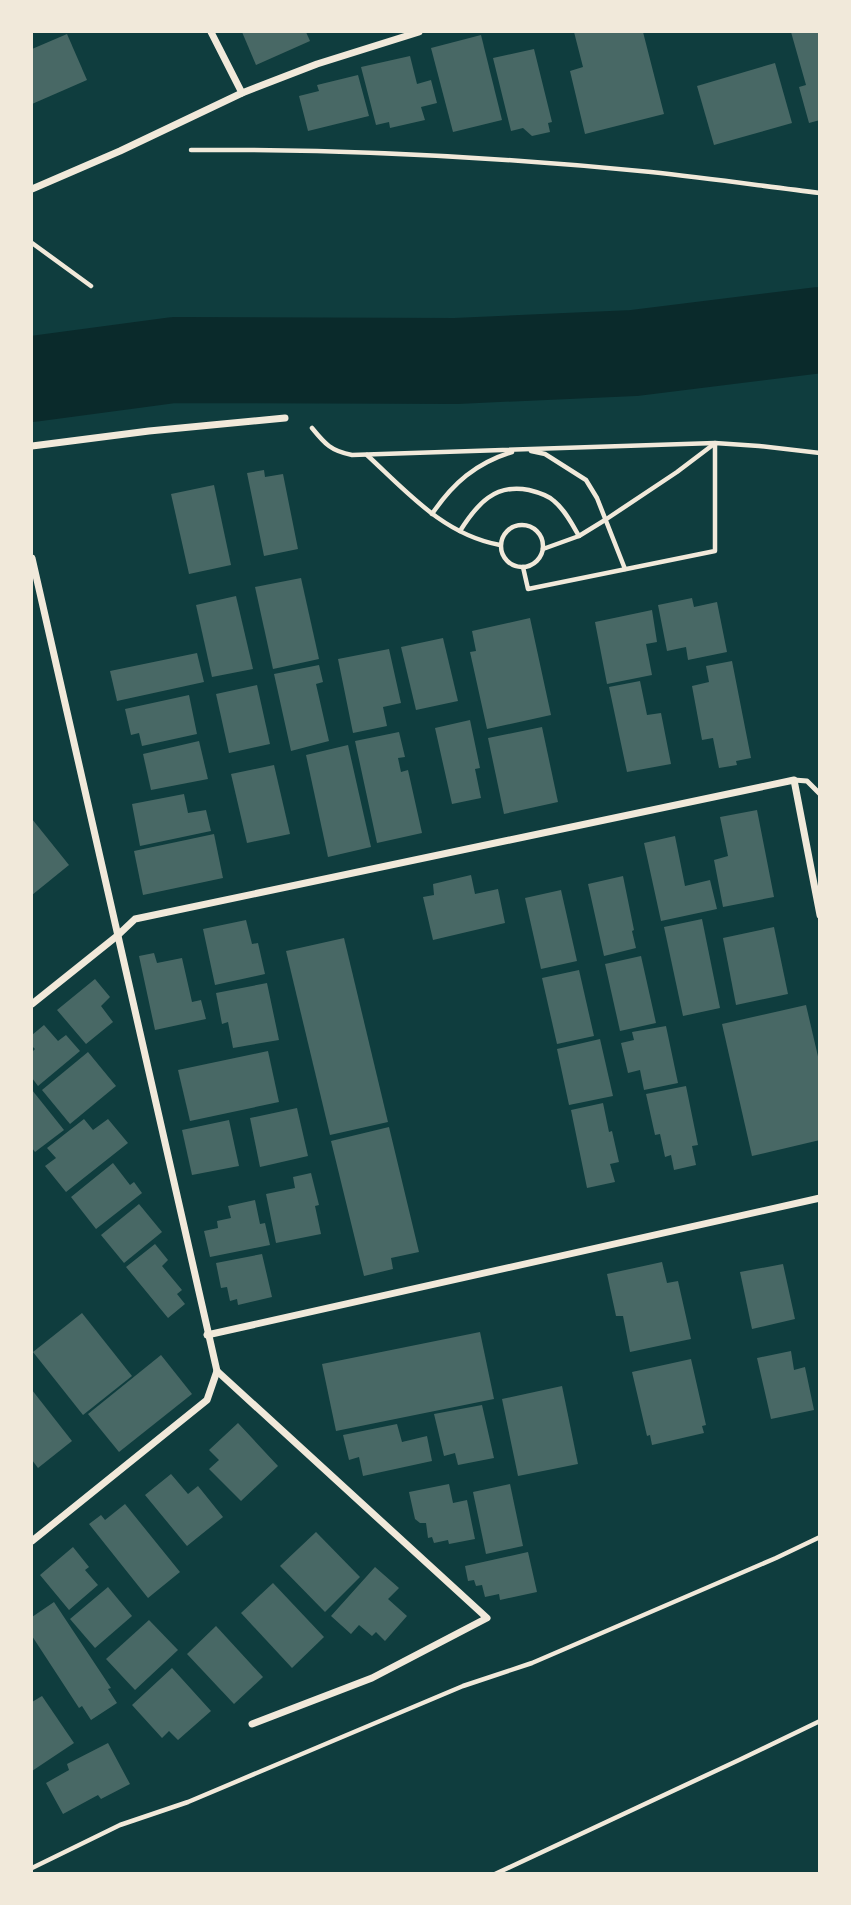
<svg xmlns="http://www.w3.org/2000/svg" width="851" height="1905" viewBox="0 0 851 1905" font-family="Overpass,sans-serif">
	<style>
		.lines { fill: none; stroke-linecap: round; stroke-linejoin: round }
		.river { stroke: #0a2a2b; stroke-width: 86 }
		.building { fill: #486865 }
		.path { stroke: #f1e9da; stroke-width: 4.5 }
		.service { stroke: #f1e9da; stroke-width: 5 }
		.minor { stroke: #f1e9da; stroke-width: 7 }
	</style>
	<rect width="100%" height="100%" fill="#0f3d3e"/>
	<g class="lines">
		<!-- river -->
		<polyline class="river" points="32,379 174,360 456,361 634,353 820,330"/>
	</g>
	<!-- building -->
	<g class="building">
		<polygon points="242,32 306,32 310,41 256,65"/>
		<polygon points="574,32 643,32 664,114 585,134 570,71 583,67"/>
		<polygon points="791,32 820,32 820,120 809,123 799,87 806,85"/>
		<polygon points="67,34 87,80 32,104 32,49"/>
		<polygon points="481,35 502,120 453,132 431,48"/>
		<polygon points="534,49 552,122 548,123 550,132 532,136 523,128 511,131 493,58"/>
		<polygon points="410,56 417,84 431,80 437,103 421,107 425,120 390,128 389,122 376,125 361,67"/>
		<polygon points="775,63 792,123 714,145 697,86"/>
		<polygon points="358,75 369,116 308,131 299,96 319,91 317,85"/>
		<polygon points="264,470 265,477 283,474 298,549 264,556 247,473"/>
		<polygon points="214,485 231,565 189,574 171,494"/>
		<polygon points="301,578 319,659 273,669 255,587"/>
		<polygon points="236,596 253,669 212,677 196,605"/>
		<polygon points="692,598 694,607 717,602 727,652 688,660 686,647 667,651 658,605"/>
		<polygon points="652,610 657,642 646,644 652,675 607,684 595,622"/>
		<polygon points="530,618 551,715 487,729 470,652 476,651 472,631"/>
		<polygon points="443,638 458,701 416,710 401,647"/>
		<polygon points="389,649 401,703 383,707 387,726 353,733 338,659"/>
		<polygon points="197,653 204,682 117,701 110,671"/>
		<polygon points="732,661 751,758 736,761 737,765 719,768 713,738 702,740 692,686 709,682 706,666"/>
		<polygon points="319,665 323,682 316,684 329,741 291,751 274,674"/>
		<polygon points="640,681 647,715 661,713 671,764 627,772 609,687"/>
		<polygon points="257,685 270,744 229,753 216,694"/>
		<polygon points="189,695 197,734 142,746 139,733 131,735 125,709"/>
		<polygon points="470,720 480,768 475,769 481,798 452,804 435,728"/>
		<polygon points="542,727 558,802 504,814 488,738"/>
		<polygon points="399,732 405,757 398,758 401,772 408,770 422,833 377,843 355,741"/>
		<polygon points="199,741 208,779 151,790 143,754"/>
		<polygon points="348,745 371,847 328,857 306,755"/>
		<polygon points="274,765 290,834 247,843 231,774"/>
		<polygon points="184,794 188,813 206,810 211,831 140,846 132,804"/>
		<polygon points="757,810 774,897 723,907 714,860 728,856 720,817"/>
		<polygon points="32,819 69,865 32,895"/>
		<polygon points="214,834 223,878 143,895 134,851"/>
		<polygon points="675,836 685,886 710,880 717,909 661,921 644,843"/>
		<polygon points="471,875 475,894 498,889 505,923 433,940 423,897 434,895 433,884"/>
		<polygon points="623,876 634,930 632,931 636,948 604,956 588,884"/>
		<polygon points="561,890 577,961 541,969 525,898"/>
		<polygon points="702,919 720,1008 683,1016 664,927"/>
		<polygon points="246,920 252,944 258,943 265,974 215,985 203,929"/>
		<polygon points="774,927 788,994 736,1005 723,938"/>
		<polygon points="344,938 388,1122 330,1135 286,951"/>
		<polygon points="154,953 157,963 182,958 192,1002 201,1000 206,1019 155,1030 139,956"/>
		<polygon points="641,956 656,1023 620,1031 605,964"/>
		<polygon points="579,970 594,1036 557,1044 542,978"/>
		<polygon points="95,979 110,997 101,1006 113,1022 86,1044 57,1010"/>
		<polygon points="267,983 279,1040 233,1048 228,1022 222,1024 216,993"/>
		<polygon points="806,1005 820,1065 820,1140 752,1156 722,1024"/>
		<polygon points="44,1025 58,1041 66,1035 80,1051 38,1086 32,1078 32,1052 35,1049 32,1046 32,1035"/>
		<polygon points="666,1026 678,1083 644,1090 640,1070 628,1073 621,1043 634,1040 632,1032"/>
		<polygon points="600,1039 613,1096 569,1105 557,1049"/>
		<polygon points="268,1051 279,1102 190,1121 178,1070"/>
		<polygon points="88,1052 116,1086 70,1124 42,1090"/>
		<polygon points="686,1086 698,1145 692,1146 696,1165 674,1170 671,1155 665,1157 660,1134 655,1135 646,1094"/>
		<polygon points="32,1090 64,1130 35,1152 32,1148"/>
		<polygon points="603,1103 609,1132 612,1131 619,1162 610,1164 615,1182 587,1188 571,1110"/>
		<polygon points="297,1108 308,1156 260,1167 250,1118"/>
		<polygon points="84,1119 93,1130 108,1119 128,1143 66,1192 45,1166 56,1158 47,1148"/>
		<polygon points="229,1120 239,1166 192,1175 182,1130"/>
		<polygon points="389,1127 419,1252 391,1258 393,1269 364,1276 331,1141"/>
		<polygon points="113,1163 130,1185 134,1182 142,1193 96,1229 71,1197"/>
		<polygon points="311,1173 319,1205 315,1206 321,1234 276,1243 266,1194 295,1188 293,1177"/>
		<polygon points="255,1200 260,1224 265,1223 270,1245 210,1257 204,1231 218,1228 217,1221 231,1218 228,1206"/>
		<polygon points="139,1204 162,1232 124,1263 101,1235"/>
		<polygon points="155,1244 168,1260 162,1266 182,1290 177,1294 185,1304 168,1318 126,1267"/>
		<polygon points="262,1254 272,1297 238,1305 237,1299 230,1301 227,1287 221,1288 216,1263"/>
		<polygon points="662,1262 667,1283 678,1281 691,1339 630,1352 623,1316 616,1316 607,1274"/>
		<polygon points="783,1264 795,1319 752,1329 740,1272"/>
		<polygon points="82,1313 132,1376 83,1415 33,1352"/>
		<polygon points="480,1332 494,1399 336,1431 322,1364"/>
		<polygon points="791,1351 794,1370 805,1367 814,1410 771,1419 757,1358"/>
		<polygon points="161,1355 192,1394 119,1452 88,1414"/>
		<polygon points="691,1359 706,1425 702,1426 704,1433 652,1445 650,1435 647,1436 632,1372"/>
		<polygon points="562,1386 578,1464 518,1476 502,1399"/>
		<polygon points="32,1390 72,1441 38,1468 32,1460"/>
		<polygon points="482,1405 494,1458 458,1465 455,1453 444,1456 434,1414"/>
		<polygon points="238,1423 278,1466 241,1501 209,1469 219,1460 209,1450"/>
		<polygon points="397,1424 402,1442 427,1436 432,1461 363,1476 359,1457 349,1460 343,1435"/>
		<polygon points="171,1474 188,1494 198,1486 223,1517 187,1546 145,1495"/>
		<polygon points="449,1484 453,1503 467,1500 475,1539 449,1544 448,1540 434,1543 432,1537 428,1538 426,1523 420,1523 415,1519 409,1492"/>
		<polygon points="510,1484 523,1546 486,1554 473,1492"/>
		<polygon points="125,1504 180,1572 148,1598 89,1524 101,1515 105,1520"/>
		<polygon points="316,1532 360,1577 325,1612 280,1566"/>
		<polygon points="73,1547 89,1567 85,1570 98,1585 69,1610 40,1575"/>
		<polygon points="528,1552 537,1592 500,1600 499,1594 485,1597 482,1585 476,1586 474,1580 468,1581 465,1566"/>
		<polygon points="375,1567 399,1588 388,1599 407,1616 385,1641 376,1632 372,1636 359,1625 351,1634 331,1616"/>
		<polygon points="273,1583 324,1637 292,1668 241,1613"/>
		<polygon points="108,1587 132,1616 95,1648 70,1619"/>
		<polygon points="54,1602 111,1688 108,1689 117,1703 91,1720 82,1706 79,1708 32,1636 32,1617"/>
		<polygon points="149,1620 178,1650 135,1690 106,1659"/>
		<polygon points="216,1626 263,1677 234,1704 187,1654"/>
		<polygon points="172,1668 211,1711 178,1740 169,1731 162,1738 132,1705"/>
		<polygon points="42,1696 74,1743 32,1771 32,1702"/>
		<polygon points="108,1743 130,1784 101,1799 98,1795 63,1814 46,1783 69,1770 67,1764"/>
	</g>
	<g class="lines">
		<!-- path -->
		<g class="path">
			<path d="M191,150C344,149 498,157 651,172C707,178 763,186 820,193"/>
			<polyline points="32,243 91,286"/>
			<path d="M312,428C325,444 331,451 352,455L715,443L759,446L820,453"/>
			<polyline points="531,451 545,454 586,480 597,498 625,569"/>
			<path d="M367,455C407,492 444,535 500,545"/>
			<path d="M432,514C453,483 476,463 512,452"/>
			<circle cx="522" cy="546" r="21"/>
			<path d="M460,531C477,504 495,483 529,490C537,492 548,495 554,501C565,510 572,524 579,536"/>
			<polyline points="543,549 579,536 605,520 677,472 714,444"/>
			<polyline points="523,567 528,589 715,551 715,443"/>
			<polyline points="32,1868 120,1825 188,1802 463,1686 532,1663 776,1558 820,1537"/>
			<polyline points="495,1874 739,1760 820,1721"/>
		</g>
		<!-- service -->
		<polyline class="service" points="794,780 807,781 820,794"/>
		<!-- minor -->
		<g class="minor">
			<polyline points="211,32 242,93"/>
			<polyline points="32,189 120,151 242,93 317,64 419,32"/>
			<polyline points="32,446 149,431 285,418"/>
			<polyline points="32,558 217,1371 207,1400 32,1541"/>
			<polyline points="32,1004 117,936 135,919 794,780 820,915"/>
			<polyline points="207,1335 820,1198"/>
			<polyline points="217,1371 487,1618 372,1678 252,1724"/>
		</g>
	</g>
	<!-- border -->
	<rect width="851" height="1905" fill="none" stroke="#f1e9da" stroke-width="66"/>
</svg>
